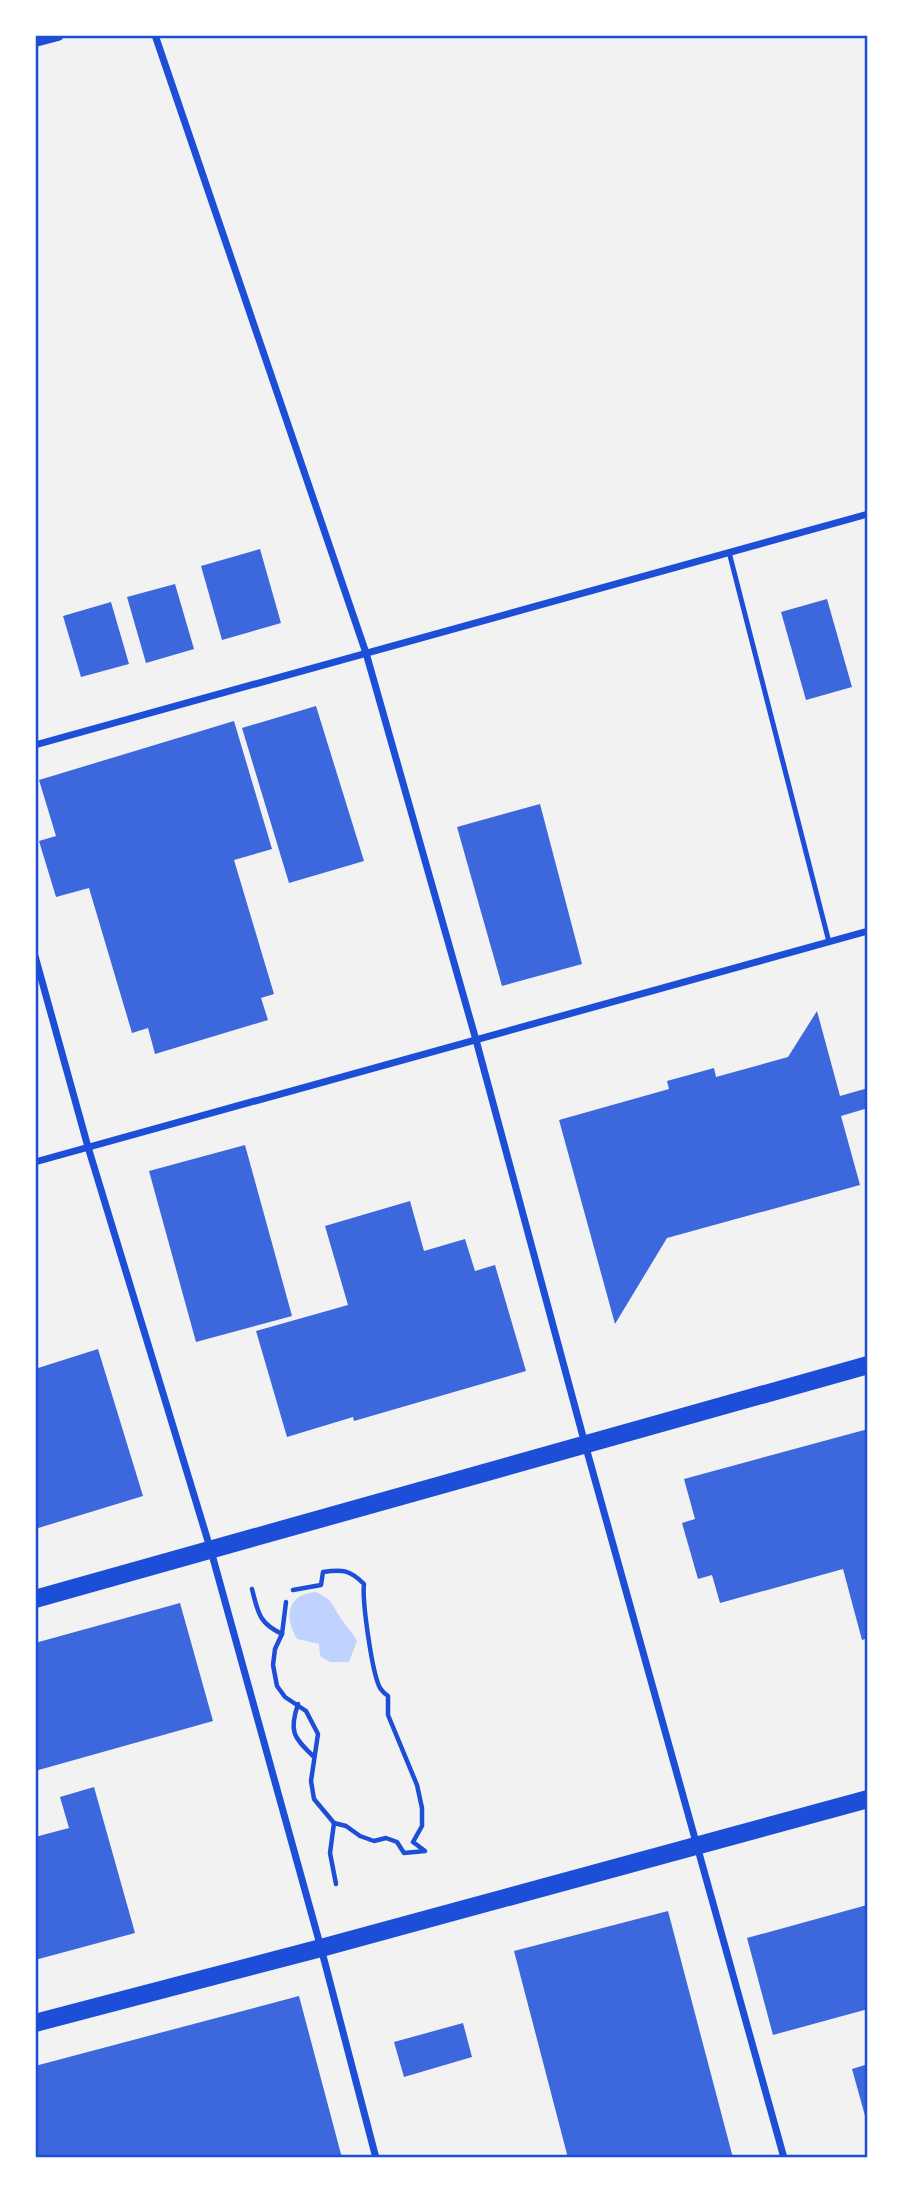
<svg xmlns="http://www.w3.org/2000/svg" width="903" height="2193" viewBox="0 0 903 2193" font-family="Manrope,sans-serif">
	<style>
		.water { fill: #bfd3fe }
		.building { fill: #3d67dc }
		.lines { fill: none; stroke-linecap: round; stroke-linejoin: round }
		.path { stroke: #1d4ed8; stroke-width: 4.5 }
		.service { stroke: #1d4ed8; stroke-width: 5 }
		.minor { stroke: #1d4ed8; stroke-width: 7 }
		.tertiary { stroke: #1d4ed8; stroke-width: 12 }
		.primary { stroke: #1d4ed8; stroke-width: 18 }
		.neatline { fill: none; stroke: #1d4ed8; stroke-width: 2.5 }
	</style>
	<rect width="100%" height="100%" fill="#f2f2f2"/>
	<!-- water -->
	<path class="water" d="M316,1592C333,1601 330,1601 340,1617C345,1625 352,1632 357,1641L349,1662H330L320,1656L319,1644L297,1639C284,1617 287,1594 316,1592Z"/>
	<!-- building -->
	<g class="building">
		<polygon points="260,549 281,623 222,640 201,566"/>
		<polygon points="175,584 194,649 146,663 127,597"/>
		<polygon points="827,599 852,687 806,700 781,612"/>
		<polygon points="111,602 129,664 81,677 63,616"/>
		<polygon points="316,706 364,861 289,883 242,728"/>
		<polygon points="234,721 272,849 234,860 274,994 261,998 268,1020 155,1054 148,1028 132,1033 89,888 56,897 39,841 56,836 39,780"/>
		<polygon points="540,804 582,964 502,986 457,827"/>
		<polygon points="817,1011 840,1096 868,1088 868,1108 841,1116 860,1185 667,1238 615,1324 559,1120 669,1089 667,1081 714,1068 716,1077 788,1057"/>
		<polygon points="245,1145 292,1316 196,1342 149,1171"/>
		<polygon points="410,1201 424,1251 465,1239 475,1271 495,1265 526,1371 354,1421 353,1417 287,1437 256,1331 348,1305 325,1226"/>
		<polygon points="98,1349 143,1496 35,1529 35,1369"/>
		<polygon points="868,1429 868,1638 862,1640 843,1569 720,1603 712,1575 698,1579 682,1523 695,1519 684,1479"/>
		<polygon points="180,1603 213,1721 35,1771 35,1643"/>
		<polygon points="94,1787 135,1933 35,1960 35,1837 69,1828 60,1797"/>
		<polygon points="867,1905 868,2009 773,2035 747,1938"/>
		<polygon points="668,1911 733,2158 568,2158 514,1951"/>
		<polygon points="299,1996 342,2158 35,2158 35,2066"/>
		<polygon points="463,2023 472,2057 404,2077 394,2042"/>
		<polygon points="868,2064 868,2123 867,2123 852,2069"/>
	</g>
	<g class="lines">
		<!-- path -->
		<g class="path">
			<path d="M252,1589C258,1613 259,1623 282,1634L286,1602"/>
			<path d="M282,1634L275,1649L273,1665L277,1686L285,1697L306,1711L318,1734L311,1781L314,1799L334,1823L346,1826L360,1836L374,1841L386,1838L397,1842L404,1853L425,1851L413,1842L422,1826V1808L417,1785L388,1715V1696C385,1694 382,1691 380,1688C372,1673 362,1601 364,1584C350,1570 343,1569 323,1572L321,1585L293,1590"/>
			<path d="M298,1704C289,1731 293,1737 313,1756"/>
			<polyline points="334,1823 330,1853 336,1884"/>
		</g>
		<!-- service -->
		<polyline class="service" points="729,552 829,942"/>
		<!-- minor -->
		<g class="minor">
			<polyline points="155,35 366,653 476,1040 585,1444 784,2158"/>
			<polyline points="35,745 868,514"/>
			<polyline points="35,956 88,1147 211,1551 321,1948 376,2158"/>
			<polyline points="35,1162 868,931"/>
		</g>
		<!-- tertiary -->
		<polyline class="tertiary" points="35,41 58,35"/>
		<!-- primary -->
		<g class="primary">
			<polyline points="35,1599 868,1365"/>
			<polyline points="35,2023 321,1948 868,1799"/>
		</g>
	</g>
	<!-- border -->
	<rect width="903" height="2193" fill="none" stroke="#ffffff" stroke-width="74"/>
	<rect x="37" y="37" width="829" height="2119" class="neatline"/>
</svg>
